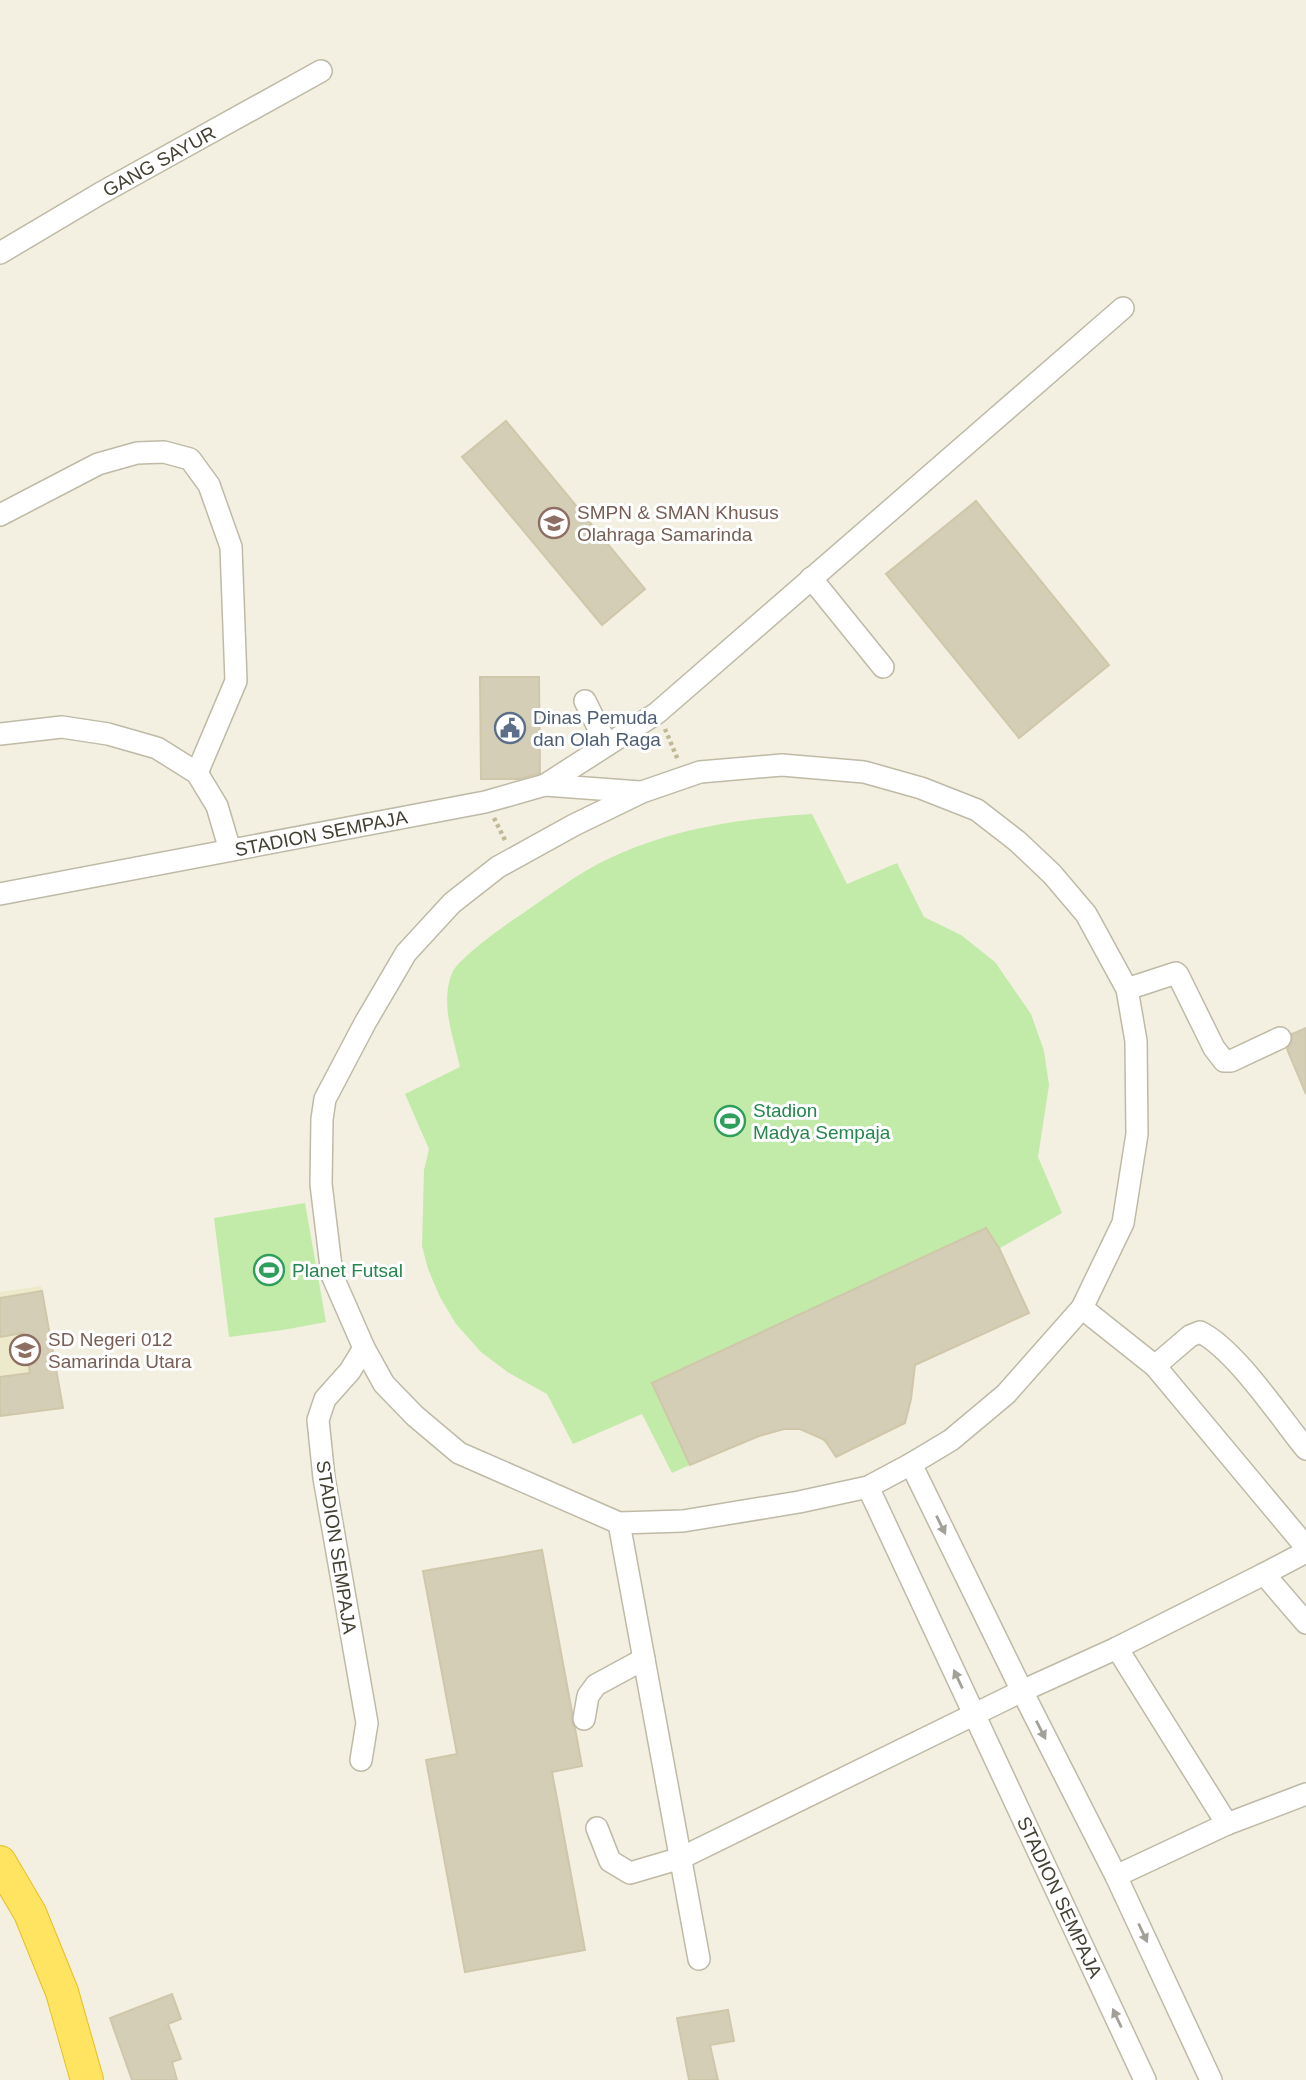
<svg xmlns="http://www.w3.org/2000/svg" width="1306" height="2080" viewBox="0 0 1306 2080" font-family="Arial,sans-serif">
	<style>
		.education { fill: #ede9cb }
		.green { fill: #c2eaa8 }
		.building { fill: #d4ceb7; stroke: #d0c7aa; stroke-width: 2 }
		.lines { fill: none; stroke-linecap: round; stroke-linejoin: round }
		.minor-casing { stroke: #bebaa5; stroke-width: 24 }
		.highway-casing { stroke: #e7bf28; stroke-width: 34 }
		.path { stroke: #c1b895; stroke-width: 4.5; stroke-dasharray: 3.5 3.5; stroke-linecap: butt }
		.minor { stroke: #fff; stroke-width: 21 }
		.highway { stroke: #ffe461; stroke-width: 32 }
		.oneway { fill: #a2a099 }
		.labels { text-anchor: middle; stroke-width: 6; stroke-linejoin: round; paint-order: stroke }
		.street-label { font-size: 19px; fill: #444033; stroke: #fff }
		.education-label { font-size: 19px; fill: #785e54; stroke: #fff; text-anchor: start }
		.service-label { font-size: 19px; fill: #4e5e75; stroke: #fff; text-anchor: start }
		.leisure-label { font-size: 19px; fill: #27864d; stroke: #fff; text-anchor: start }
	</style>
	<rect width="100%" height="100%" fill="#f3f0e2"/>
	<!-- education -->
	<polygon class="education" points="41,1286 60,1408 0,1417 0,1292"/>
	<!-- green -->
	<g class="green">
		<path d="M812,814L847,884L897,863L924,917L961,935L995,962L1031,1014L1044,1051L1049,1085L1038,1157L1062,1213L1000,1248L1029,1313L915,1364L911,1399L905,1423L836,1457C827,1443 816,1431 799,1429C768,1425 701,1461 672,1473L642,1414L573,1444L547,1394L509,1373L481,1352L456,1324L440,1297L428,1269L422,1246L424,1170L429,1149L405,1094L460,1067C453,1036 440,1004 452,973C458,959 502,927 516,918C546,898 577,873 610,858C674,828 743,818 812,814Z"/>
		<polygon points="305,1203 326,1322 283,1330 229,1337 214,1218"/>
	</g>
	<!-- building -->
	<g class="building">
		<polygon points="506,421 645,589 602,625 462,457"/>
		<polygon points="976,501 1109,665 1019,738 886,574"/>
		<polygon points="480,677 539,677 540,773 519,779 481,779"/>
		<polygon points="1306,1028 1306,1094 1287,1049 1291,1045 1292,1034"/>
		<polygon points="986,1228 999,1248 1029,1313 915,1365 911,1399 905,1423 836,1457 825,1440 800,1429 784,1429 759,1436 690,1465 652,1383"/>
		<polygon points="42,1291 63,1408 0,1416 0,1377 30,1373 23,1333 0,1337 0,1298"/>
		<polygon points="542,1550 572,1712 572,1723 575,1728 582,1766 552,1772 585,1950 465,1972 426,1760 457,1754 423,1571"/>
		<polygon points="172,1994 181,2019 168,2024 181,2059 172,2062 177,2080 132,2080 110,2018"/>
		<polygon points="728,2010 734,2041 710,2045 718,2080 689,2080 677,2018"/>
	</g>
	<g class="lines">
		<!-- minor casing -->
		<g class="minor-casing">
			<g id="minor">
				<polyline points="0,253 101,193 321,71"/>
				<polyline points="0,515 98,464 137,453 164,452 190,459 209,485 231,547 236,681 197,773"/>
				<polyline points="811,578 883,667"/>
				<polyline points="585,701 607,745"/>
				<polyline points="0,734 62,727 108,734 157,748 197,773 217,806 230,850"/>
				<polygon points="782,765 864,772 921,788 977,810 1017,841 1052,874 1086,914 1127,989 1136,1041 1137,1134 1123,1223 1082,1308 1006,1394 951,1440 911,1464 868,1487 799,1502 683,1521 619,1523 459,1453 415,1416 384,1384 364,1348 332,1275 321,1184 322,1119 325,1099 365,1023 406,953 452,903 498,867 574,825 642,792 700,772"/>
				<polyline points="545,785 657,713 1123,308"/>
				<polyline points="0,894 485,802 545,785 640,792"/>
				<polyline points="1127,989 1176,973 1178,975 1214,1048 1224,1061 1231,1061 1280,1038"/>
				<polyline points="1082,1308 1155,1366 1306,1547"/>
				<path d="M1155,1366L1190,1336L1200,1332C1235,1349 1280,1417 1306,1449"/>
				<polyline points="911,1464 1022,1691 1116,1876 1211,2080"/>
				<polyline points="868,1487 1145,2080"/>
				<polyline points="619,1523 699,1959"/>
				<polyline points="1306,1552 1264,1574 1306,1623"/>
				<polyline points="1117,1648 1227,1824"/>
				<polyline points="584,1719 588,1696 596,1685 644,1659"/>
				<polyline points="361,1760 367,1723 324,1478 318,1420 325,1399 350,1371 364,1348"/>
				<polyline points="597,1828 610,1861 630,1873 681,1858 1022,1691 1117,1648 1264,1574"/>
				<polyline points="1116,1876 1227,1824 1306,1794"/>
			</g>
		</g>
		<!-- highway casing -->
		<g class="highway-casing">
			<polyline id="highway" points="0,1862 30,1913 62,1992 87,2080"/>
		</g>
		<!-- path -->
		<g class="path">
			<polyline points="665,729 678,760"/>
			<polyline points="494,818 506,842"/>
		</g>
		<!-- minor -->
		<use href="#minor" class="minor"/>
		<!-- highway -->
		<use href="#highway" class="highway"/>
	</g>
	<!-- one-way arrows -->
	<defs><path id="oneway-solid" d="M-6-.8H1V-3.2L6.5 0L1 3.2V.8H-6Z" transform="scale(1.75)"/></defs>
	<g class="oneway">
		<use href="#oneway-solid" transform="translate(941 1525) rotate(64)"/>
		<use href="#oneway-solid" transform="translate(958 1679) rotate(-115)"/>
		<use href="#oneway-solid" transform="translate(1041 1730) rotate(63)"/>
		<use href="#oneway-solid" transform="translate(1143 1933) rotate(65)"/>
		<use href="#oneway-solid" transform="translate(1117 2018) rotate(-115)"/>
	</g>
	<!-- icons -->
	<defs>
		<g id="school-ring" transform="scale(1.575)"><circle r="9.5" fill="#fff" stroke="#8d6e63" stroke-width="1.5"/><path d="M0-5L7-2L0 1L-7-2ZM-4 1L0 2.5L4 1V4Q0 6-4 4Z" fill="#8d6e63"/></g>
		<g id="civic-ring" transform="scale(1.575)"><circle r="9.5" fill="#fff" stroke="#5c6f8a" stroke-width="1.5"/><path d="M-.6-6.5H3V-4.5H.6V-3L4-1V1h2V6H-6V1h2V-1L-.6-3ZM-1.2 2.5V6h2.4V2.5Z" fill="#5c6f8a"/></g>
		<g id="stadium-ring" transform="scale(1.575)"><circle r="9.5" fill="#fff" stroke="#2e9e5b" stroke-width="1.5"/><path d="M0-5a6.5 5 0 1 0 0 10a6.5 5 0 1 0 0-10ZM-3.5-1.8h7v3.6h-7Z" fill="#2e9e5b"/></g>
	</defs>
	<g fill-rule="evenodd">
		<use href="#school-ring" x="554" y="523"/>
		<use href="#civic-ring" x="510" y="728"/>
		<use href="#stadium-ring" x="730" y="1121"/>
		<use href="#stadium-ring" x="269" y="1270"/>
		<use href="#school-ring" x="25" y="1350"/>
	</g>
	<g class="labels">
		<!-- street labels -->
		<g class="street-label">
			<text transform="translate(159 161) rotate(-29)" y="7">GANG SAYUR</text>
			<text transform="translate(321 833) rotate(-11)" y="7">STADION SEMPAJA</text>
			<text transform="translate(337 1547) rotate(81)" y="7">STADION SEMPAJA</text>
			<text transform="translate(1060 1897) rotate(65)" y="7">STADION SEMPAJA</text>
		</g>
		<!-- education labels -->
		<g class="education-label">
			<text x="577" y="519">SMPN &amp; SMAN Khusus<tspan x="577" dy="22">Olahraga Samarinda</tspan></text>
			<text x="48" y="1346">SD Negeri 012<tspan x="48" dy="22">Samarinda Utara</tspan></text>
		</g>
		<!-- service labels -->
		<g class="service-label">
			<text x="533" y="724">Dinas Pemuda<tspan x="533" dy="22">dan Olah Raga</tspan></text>
		</g>
		<!-- leisure labels -->
		<g class="leisure-label">
			<text x="753" y="1117">Stadion<tspan x="753" dy="22">Madya Sempaja</tspan></text>
			<text x="292" y="1277">Planet Futsal</text>
		</g>
	</g>
</svg>
